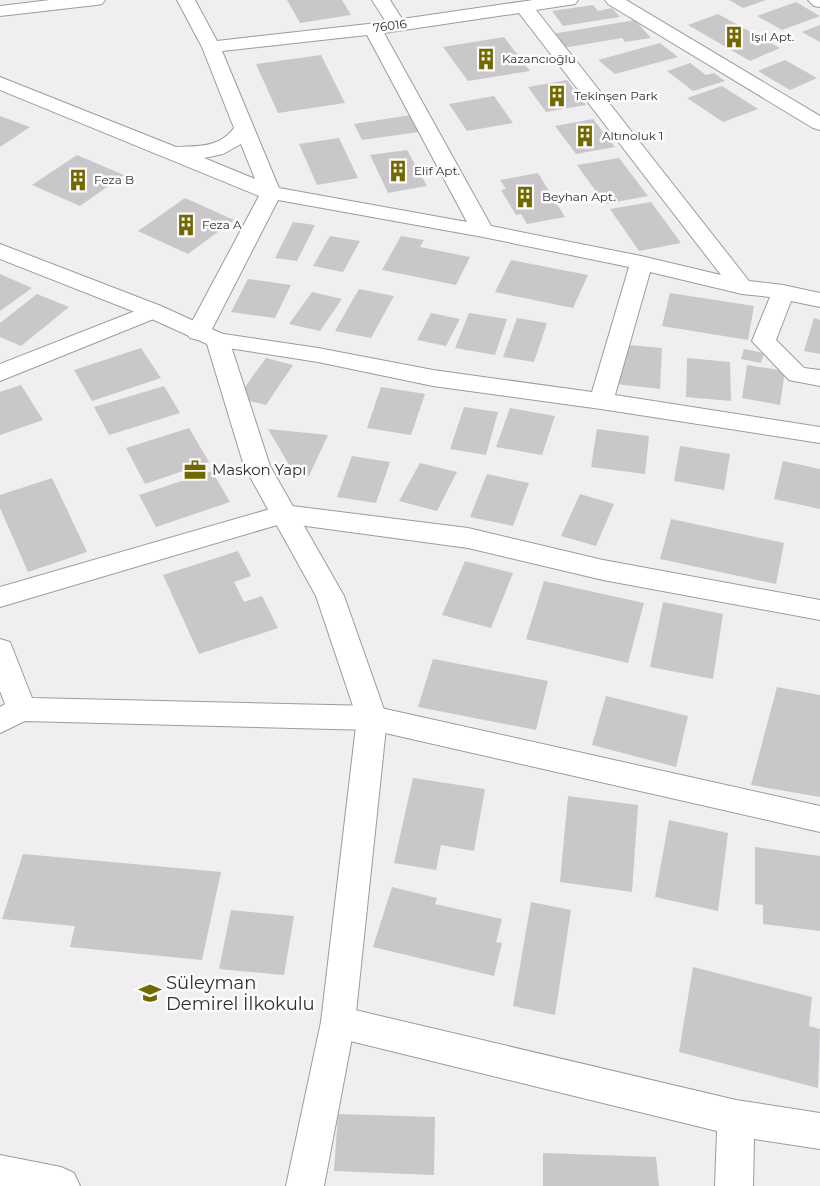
<svg xmlns="http://www.w3.org/2000/svg" width="820" height="1186" viewBox="0 0 820 1186" font-family="Montserrat,sans-serif">
	<style>
		.building { fill: #c9c7ca }
		.lines { fill: none; stroke-linecap: round; stroke-linejoin: round }
		.street-casing { stroke: #9d9b9d; stroke-width: 2 }
		.secondary-casing { stroke: #9d9b9d; stroke-width: 2 }
		.street { fill: #fff; fill-rule: evenodd }
		.secondary { fill: #fff; fill-rule: evenodd }
		.labels { text-anchor: middle; stroke-width: 5; stroke-linejoin: round; paint-order: stroke }
		.far-street-label { font-size: 12px; fill: #302f30; stroke: #fdfbfe }
		.far-poi-label { font-size: 12px; fill: #302f30; stroke: #fdfbfe; text-anchor: start }
		.poi-label { font-size: 15px; fill: #302f30; stroke: #fdfbfe; text-anchor: start }
		.near-poi-label { font-size: 18px; fill: #302f30; stroke: #fdfbfe; text-anchor: start }
	</style>
	<rect width="100%" height="100%" fill="#f0eef1"/>
	<!-- building -->
	<g class="building">
		<polygon points="287,0 342,0 351,15 300,23"/>
		<polygon points="729,0 766,0 743,8"/>
		<polygon points="796,2 820,16 782,30 757,16"/>
		<polygon points="593,5 598,11 612,8 620,17 563,26 552,11"/>
		<polygon points="718,14 780,48 750,61 688,25"/>
		<polygon points="635,20 651,38 625,42 622,38 563,48 552,34"/>
		<polygon points="820,25 820,42 802,32"/>
		<polygon points="504,37 530,71 468,81 443,47"/>
		<polygon points="660,43 678,57 615,74 598,60"/>
		<polygon points="321,55 345,103 278,113 256,64"/>
		<polygon points="785,60 817,78 790,90 758,71"/>
		<polygon points="690,63 706,75 714,73 725,81 693,91 667,71"/>
		<polygon points="567,80 586,105 546,112 528,87"/>
		<polygon points="722,86 758,109 723,122 687,98"/>
		<polygon points="494,96 513,123 467,131 449,104"/>
		<polygon points="410,115 419,132 362,140 354,124"/>
		<polygon points="0,116 30,127 0,147"/>
		<polygon points="593,119 615,147 576,154 555,126"/>
		<polygon points="339,138 358,178 317,185 299,144"/>
		<polygon points="407,150 427,186 388,193 370,155"/>
		<polygon points="77,155 124,175 80,206 32,185"/>
		<polygon points="619,158 648,196 605,204 577,165"/>
		<polygon points="538,173 549,191 542,192 549,204 556,202 565,217 527,224 521,214 516,215 501,190 506,189 500,180"/>
		<polygon points="185,198 234,220 188,254 138,231"/>
		<polygon points="651,202 681,243 639,251 610,209"/>
		<polygon points="293,222 315,225 297,261 275,258"/>
		<polygon points="330,236 360,241 343,272 313,266"/>
		<polygon points="401,236 424,240 420,247 470,257 456,285 382,270"/>
		<polygon points="511,260 588,275 573,308 495,292"/>
		<polygon points="0,274 32,288 0,311"/>
		<polygon points="248,279 291,285 275,318 231,312"/>
		<polygon points="359,289 394,296 371,338 335,331"/>
		<polygon points="312,292 342,299 320,331 289,324"/>
		<polygon points="670,293 754,306 748,340 662,326"/>
		<polygon points="37,294 69,307 21,346 0,337 0,323"/>
		<polygon points="431,313 460,319 446,346 417,340"/>
		<polygon points="469,313 507,319 495,355 455,348"/>
		<polygon points="517,318 547,323 534,362 503,357"/>
		<polygon points="814,318 820,320 820,354 804,351"/>
		<polygon points="619,344 662,348 660,389 616,384"/>
		<polygon points="141,348 161,378 92,401 74,370"/>
		<polygon points="744,349 764,353 761,363 741,359"/>
		<polygon points="266,358 293,365 266,405 237,398"/>
		<polygon points="687,358 730,362 731,401 686,397"/>
		<polygon points="747,365 785,371 780,405 742,398"/>
		<polygon points="21,385 43,420 0,435 0,392"/>
		<polygon points="164,386 180,413 109,435 94,407"/>
		<polygon points="381,387 425,394 411,435 367,428"/>
		<polygon points="464,407 498,412 486,455 450,449"/>
		<polygon points="510,408 555,416 542,455 496,447"/>
		<polygon points="189,428 209,462 145,484 126,448"/>
		<polygon points="268,429 328,435 309,476 295,475"/>
		<polygon points="597,429 649,436 645,474 591,467"/>
		<polygon points="680,446 730,454 724,490 674,481"/>
		<polygon points="352,456 390,462 376,503 337,497"/>
		<polygon points="783,461 820,469 820,509 774,499"/>
		<polygon points="420,463 457,472 437,511 399,501"/>
		<polygon points="212,471 230,502 156,527 139,495"/>
		<polygon points="487,474 529,483 513,526 470,517"/>
		<polygon points="52,478 87,552 28,572 0,508 0,495"/>
		<polygon points="580,494 614,504 596,546 561,536"/>
		<polygon points="671,519 784,543 776,584 660,559"/>
		<polygon points="238,551 251,576 234,582 244,602 262,596 278,628 199,654 163,575"/>
		<polygon points="465,561 513,573 491,628 442,615"/>
		<polygon points="544,581 644,603 628,663 526,639"/>
		<polygon points="663,602 723,614 713,679 650,667"/>
		<polygon points="433,659 548,681 536,730 418,707"/>
		<polygon points="777,687 820,695 820,797 751,785"/>
		<polygon points="606,696 688,716 676,767 592,745"/>
		<polygon points="413,778 485,789 474,851 441,845 436,870 394,863"/>
		<polygon points="568,796 638,805 632,892 560,882"/>
		<polygon points="669,820 728,833 718,911 655,897"/>
		<polygon points="755,847 820,856 820,931 763,924 763,905 755,904"/>
		<polygon points="23,854 221,872 202,960 70,947 75,926 2,919"/>
		<polygon points="392,887 437,898 435,904 502,919 496,942 502,943 494,976 373,947"/>
		<polygon points="531,902 571,910 555,1015 513,1006"/>
		<polygon points="231,910 294,916 284,975 219,969"/>
		<polygon points="693,967 812,997 809,1026 820,1029 818,1088 679,1052"/>
		<polygon points="338,1114 435,1117 434,1175 334,1171"/>
		<polygon points="543,1153 656,1157 659,1186 543,1186"/>
	</g>
	<g class="lines">
		<!-- street casing -->
		<g class="street-casing">
			<g id="street">
				<polygon points="50,0 105,0 102,4 96,5 0,16 0,6"/>
				<path d="M177,0H195L217,41L386,22L372,0H390L402,19L533,0H578L575,4L536,10L749,281L783,285L820,293V307L791,301L776,340L804,368L820,370V386L789,380L752,341L770,297L742,294L650,272L615,395L820,427V443L601,409L433,386L318,362L209,345L205,340L209,335L217,333L318,348L433,370L592,392L629,267L483,237L278,200L210,333L206,338L198,340L190,338L186,333L259,196L0,90V77L176,147C198,146 219,148 234,128L202,47ZM519,13L721,275L641,256L491,226L384,33ZM367,35L467,222L279,188L222,51ZM241,144L255,179L204,158L223,154Z"/>
				<polygon points="605,0 626,0 820,116 820,130 813,128 608,4"/>
				<polygon points="808,0 820,0 820,7 814,6"/>
				<polygon points="153,304 161,306 164,311 161,316 0,381 0,364"/>
				<polygon points="284,505 468,528 603,560 820,600 820,620 603,580 468,548 284,523 0,607 0,587"/>
				<polygon points="0,639 10,642 32,698 372,706 820,806 820,832 372,730 25,721 0,733 0,707 5,704 0,691"/>
				<polygon points="338,1006 736,1100 820,1113 820,1149 754,1139 753,1186 715,1186 717,1131 338,1038 326,1033 321,1022 326,1011"/>
				<polygon points="0,1155 61,1167 74,1173 80,1186 0,1186"/>
			</g>
		</g>
		<!-- secondary casing -->
		<g class="secondary-casing">
			<polygon id="secondary" points="0,244 161,306 225,335 229,340 270,466 344,596 387,718 355,1022 324,1186 286,1186 321,1022 357,718 316,596 244,466 207,344 145,316 0,259"/>
		</g>
		<!-- street -->
		<use href="#street" class="street"/>
		<!-- secondary -->
		<use href="#secondary" class="secondary"/>
	</g>
	<!-- icons -->
	<defs>
		<g id="building-bare" transform="scale(1.725)"><path d="M-4-6H4V6H1V3H-1V6H-4ZM-2.5-4.3h1.7v1.8h-1.7ZM.8-4.3h1.7v1.8H.8ZM-2.5-1h1.7V.8h-1.7ZM.8-1h1.7V.8H.8Z" fill="#716900" stroke="#fdfbfe" stroke-width="2.5" paint-order="stroke"/></g>
		<g id="office-bare" transform="scale(1.725)"><path d="M-6-3h4V-5.5h4V-3h4V5H-6ZM-1-4.5V-3h2v-1.5ZM-6 0V1H6V0Z" fill="#716900" stroke="#fdfbfe" stroke-width="2.5" paint-order="stroke"/></g>
		<g id="school-bare" transform="scale(1.725)"><path d="M0-5L7-2L0 1L-7-2ZM-4 1L0 2.5L4 1V4Q0 6-4 4Z" fill="#716900" stroke="#fdfbfe" stroke-width="2.5" paint-order="stroke"/></g>
	</defs>
	<g fill-rule="evenodd">
		<use href="#building-bare" x="734" y="37"/>
		<use href="#building-bare" x="486" y="59"/>
		<use href="#building-bare" x="557" y="96"/>
		<use href="#building-bare" x="585" y="136"/>
		<use href="#building-bare" x="398" y="171"/>
		<use href="#building-bare" x="78" y="180"/>
		<use href="#building-bare" x="525" y="197"/>
		<use href="#building-bare" x="186" y="225"/>
		<use href="#office-bare" x="195" y="470"/>
		<use href="#school-bare" x="150" y="993"/>
	</g>
	<g class="labels">
		<!-- far-street labels -->
		<g class="far-street-label">
			<text transform="translate(390 26) rotate(-8)" y="4">76016</text>
		</g>
		<!-- far-poi labels -->
		<g class="far-poi-label">
			<text x="751" y="41">Işıl Apt.</text>
			<text x="502" y="63">Kazancıoğlu</text>
			<text x="574" y="100">Tekinşen Park</text>
			<text x="602" y="140">Altınoluk 1</text>
			<text x="414" y="175">Elif Apt.</text>
			<text x="94" y="184">Feza B</text>
			<text x="542" y="201">Beyhan Apt.</text>
			<text x="202" y="229">Feza A</text>
		</g>
		<!-- poi labels -->
		<g class="poi-label">
			<text x="212" y="475">Maskon Yapı</text>
		</g>
		<!-- near-poi labels -->
		<g class="near-poi-label">
			<text x="166" y="989">Süleyman<tspan x="166" dy="21">Demirel İlkokulu</tspan></text>
		</g>
	</g>
</svg>
